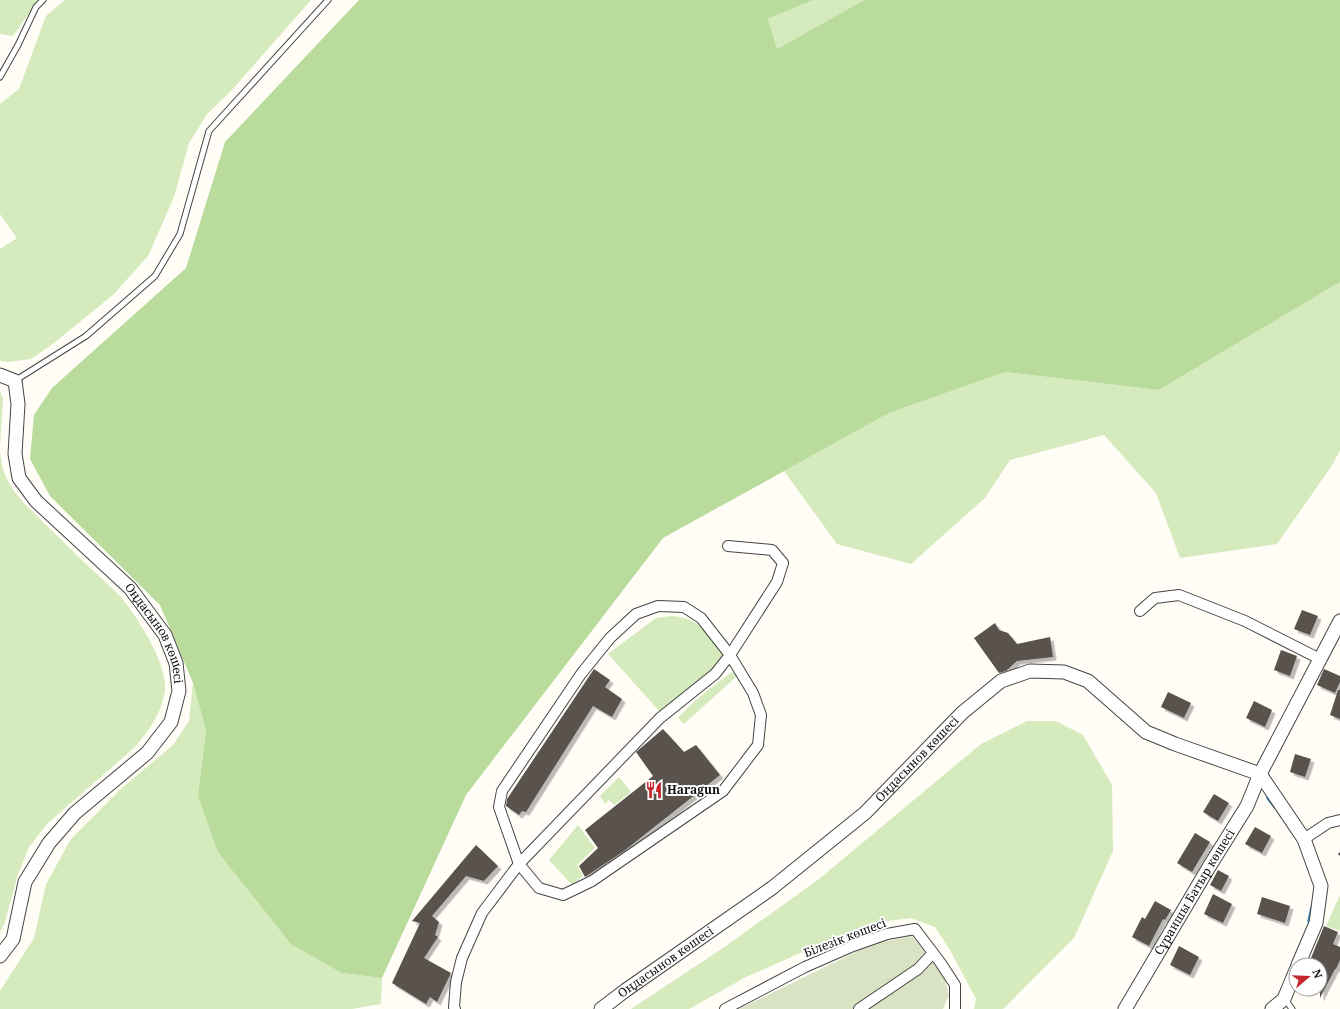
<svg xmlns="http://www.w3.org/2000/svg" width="1340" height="1009" viewBox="0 0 1340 1009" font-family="'Noto Serif',serif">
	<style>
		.green { fill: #d5ebbd }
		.forest { fill: #b9dc9c }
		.cemetery { fill: #d9e3c4 }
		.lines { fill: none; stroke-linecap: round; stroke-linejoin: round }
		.stream { stroke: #3f96cf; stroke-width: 3.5 }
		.building { fill: #5a524d; filter: url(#shadow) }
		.service-casing { stroke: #444; stroke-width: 7 }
		.minor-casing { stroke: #444; stroke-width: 12 }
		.tertiary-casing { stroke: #444; stroke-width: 15 }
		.path { stroke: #333; stroke-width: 2; stroke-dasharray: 4 2; stroke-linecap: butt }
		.service { stroke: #fff; stroke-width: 5 }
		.minor { stroke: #fff; stroke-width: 10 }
		.tertiary { stroke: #fff; stroke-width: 13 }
		.labels { text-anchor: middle; stroke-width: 4; stroke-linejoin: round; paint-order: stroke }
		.street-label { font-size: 12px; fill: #111; stroke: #fff }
		.poi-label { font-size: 12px; font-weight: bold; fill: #111; stroke: #fff; text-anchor: start }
	</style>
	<defs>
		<filter id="shadow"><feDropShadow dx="3.5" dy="3.5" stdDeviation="0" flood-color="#0004"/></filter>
	</defs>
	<rect width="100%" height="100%" fill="#fffdf5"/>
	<!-- green -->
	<g class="green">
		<polygon points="0,0 38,0 13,36 0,34"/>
		<polygon points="65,0 311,0 231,91 207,114 189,143 174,197 148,256 114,294 54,343 31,359 8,362 0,361 0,249 17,238 0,214 0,104 19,89 46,16"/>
		<polygon points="813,0 864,0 777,49 768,19"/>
		<polygon points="1340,282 1340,450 1333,464 1277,544 1180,558 1156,493 1104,435 1010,460 985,498 911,564 837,544 784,471 889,413 1005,372 1159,390"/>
		<polygon points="0,391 3,399 0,447"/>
		<path d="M0,448C1,471 7,482 21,500C42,521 64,543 86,564C97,574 108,584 119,595C136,615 167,662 165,689C163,711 149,731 135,747L48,823L29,847L18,874L5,922L0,933Z"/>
		<path d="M671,616C700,617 709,636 725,657L707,676L661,713L608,654L656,618Z"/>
		<path d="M732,672L737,676L684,724L678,718C694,700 713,686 732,672Z"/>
		<polygon points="193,683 206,731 198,797 342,973 382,978 381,1004 352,1009 0,1009 0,991 34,938 46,884 71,839 122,788 173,745 189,721"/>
		<polygon points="1027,721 1056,721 1083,735 1112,785 1113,851 1074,938 1003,1009 974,1009 976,999 950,950 935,927 911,918 880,922 807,950 746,977 689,1009 631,1009 726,946 819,879 981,744"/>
		<polygon points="619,777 631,792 614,805 609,800 605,804 600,796"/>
		<polygon points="578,825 595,848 577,865 583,876 572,885 549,860"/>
		<polygon points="1340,895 1340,931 1326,926"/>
	</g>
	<!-- forest -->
	<polygon class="forest" points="359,0 813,0 768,19 777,49 864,0 1340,0 1340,282 1159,390 1005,372 889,413 663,538 466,795 382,978 342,973 291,944 218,852 198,796 206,731 193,683 160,605 50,496 30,459 34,415 52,388 186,268 225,142"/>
	<!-- cemetery -->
	<polygon class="cemetery" points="912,936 943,974 949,995 943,1009 739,1009 872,944"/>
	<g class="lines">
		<!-- stream -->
		<g class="stream">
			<polyline points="1268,798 1275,807"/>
			<polyline points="1309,921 1312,907"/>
		</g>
	</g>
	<!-- building -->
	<g class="building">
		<polygon points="1302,610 1318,616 1310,635 1294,629"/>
		<polygon points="995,623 999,630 1008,633 1017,644 1050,637 1053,657 1017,661 1006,671 999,673 974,638"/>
		<polygon points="1281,650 1297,656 1290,676 1274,670"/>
		<polygon points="594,669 610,680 605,687 622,699 612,717 593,706 526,812 522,811 519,815 506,806 507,799"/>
		<polygon points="1324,669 1340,676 1340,682 1335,693 1317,685"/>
		<polygon points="1338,690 1340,690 1340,719 1330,715"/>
		<polygon points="1168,692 1191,703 1184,718 1161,707"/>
		<polygon points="1254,701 1272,710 1265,727 1246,718"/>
		<polygon points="663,729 684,752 696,745 720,775 624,851 585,877 579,866 598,848 585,830 653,776 636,752"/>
		<polygon points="1295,754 1311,759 1305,777 1290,772"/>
		<polygon points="1214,794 1229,803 1218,821 1203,812"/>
		<polygon points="1255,827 1271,836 1262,853 1245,844"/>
		<polygon points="1195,833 1210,842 1192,872 1177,863"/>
		<polygon points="476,845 498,866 484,881 466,876 432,916 439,922 435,935 438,937 424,958 451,973 437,1002 430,997 426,1004 392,983 420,923 412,921"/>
		<polygon points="1218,870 1229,876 1221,891 1210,885"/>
		<polygon points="1213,894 1232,904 1223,923 1204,914"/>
		<polygon points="1262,897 1290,906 1285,923 1257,914"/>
		<polygon points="1155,901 1171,910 1165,920 1163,919 1149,946 1132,937 1142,917 1145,919"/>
		<polygon points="1324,926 1338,932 1333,944 1340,947 1340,960 1336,969 1335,969 1320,998 1320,962 1311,958"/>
		<polygon points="1179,946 1199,957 1190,975 1170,965"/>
	</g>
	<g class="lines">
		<!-- service casing -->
		<g class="service-casing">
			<g id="service">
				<polyline points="0,77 18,45 36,7 43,0"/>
				<polyline points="16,380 86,336 155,276 180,234 209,131 328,0"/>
				<polyline points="1285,999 1292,1009"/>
			</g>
		</g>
		<!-- minor casing -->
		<g class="minor-casing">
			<g id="minor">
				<polygon points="658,606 684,607 701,618 730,655 753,693 761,715 758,745 723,791 592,881 563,895 539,888 519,864 499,807 502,791 581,674 610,638 636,614"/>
				<polyline points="1140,611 1155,598 1179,595 1245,621 1320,659"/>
				<polyline points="1304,839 1328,823 1340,820"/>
				<polyline points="455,1009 454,1007 456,982 462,958 482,913 519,864 660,718 715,674 730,655 777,582 783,563 772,550 728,546"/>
				<polyline points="725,1009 805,967 853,946 887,934 915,929 940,962 955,985 955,1009"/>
				<polyline points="859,1009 918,969 933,953"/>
			</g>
		</g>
		<!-- tertiary casing -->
		<g class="tertiary-casing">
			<g id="tertiary">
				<path id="s1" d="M0,375L15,381L18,404L15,454L19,478L36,501L130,588L165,635L176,663L179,691L171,722L147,753L75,813L49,843L25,882L13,939L0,956"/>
				<polyline points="1260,774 1304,839 1321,886 1316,923 1298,965"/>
				<path id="s2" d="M601,1009L626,990L772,888L865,813L962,713L1001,681L1030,671L1064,672L1088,681L1146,732L1175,744L1260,774"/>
				<path id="s3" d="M1125,1009L1209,867L1247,806L1260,774L1340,621"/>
				<polyline points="1272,1009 1284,999 1296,970"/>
			</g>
		</g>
		<!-- path -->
		<polyline class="path" points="1339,855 1340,853"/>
		<!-- service -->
		<use href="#service" class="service"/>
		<!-- minor -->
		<use href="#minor" class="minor"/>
		<!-- tertiary -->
		<use href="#tertiary" class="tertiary"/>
	</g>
	<!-- icons -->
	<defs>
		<g id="restaurant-bare" transform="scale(1.38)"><path d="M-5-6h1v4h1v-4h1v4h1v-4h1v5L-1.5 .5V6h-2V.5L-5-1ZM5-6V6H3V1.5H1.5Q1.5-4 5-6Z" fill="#c4262e" stroke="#fff" stroke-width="2.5" paint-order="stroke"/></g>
	</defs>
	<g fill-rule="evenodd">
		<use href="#restaurant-bare" x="654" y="790"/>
	</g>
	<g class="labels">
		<!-- street labels -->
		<g class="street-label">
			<text dy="4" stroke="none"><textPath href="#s1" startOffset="323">Оңдасынов көшесі</textPath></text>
			<text dy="4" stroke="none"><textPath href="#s2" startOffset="404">Оңдасынов көшесі</textPath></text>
			<text dy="4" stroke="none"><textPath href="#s3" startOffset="136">Сұраншы Батыр көшесі</textPath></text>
			<text transform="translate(845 938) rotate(-21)" y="4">Білезік көшесі</text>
			<text dy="4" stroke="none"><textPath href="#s2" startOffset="80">Оңдасынов көшесі</textPath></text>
		</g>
		<!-- poi labels -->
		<g class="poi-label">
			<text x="667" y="794">Haragun</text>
		</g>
	</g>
	<!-- north arrow -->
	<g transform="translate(1308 977) rotate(71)"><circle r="19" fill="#ffffff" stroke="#a0a0a0"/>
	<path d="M0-3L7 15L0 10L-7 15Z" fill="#c4262e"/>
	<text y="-6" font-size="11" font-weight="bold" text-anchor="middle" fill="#111111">N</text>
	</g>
</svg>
